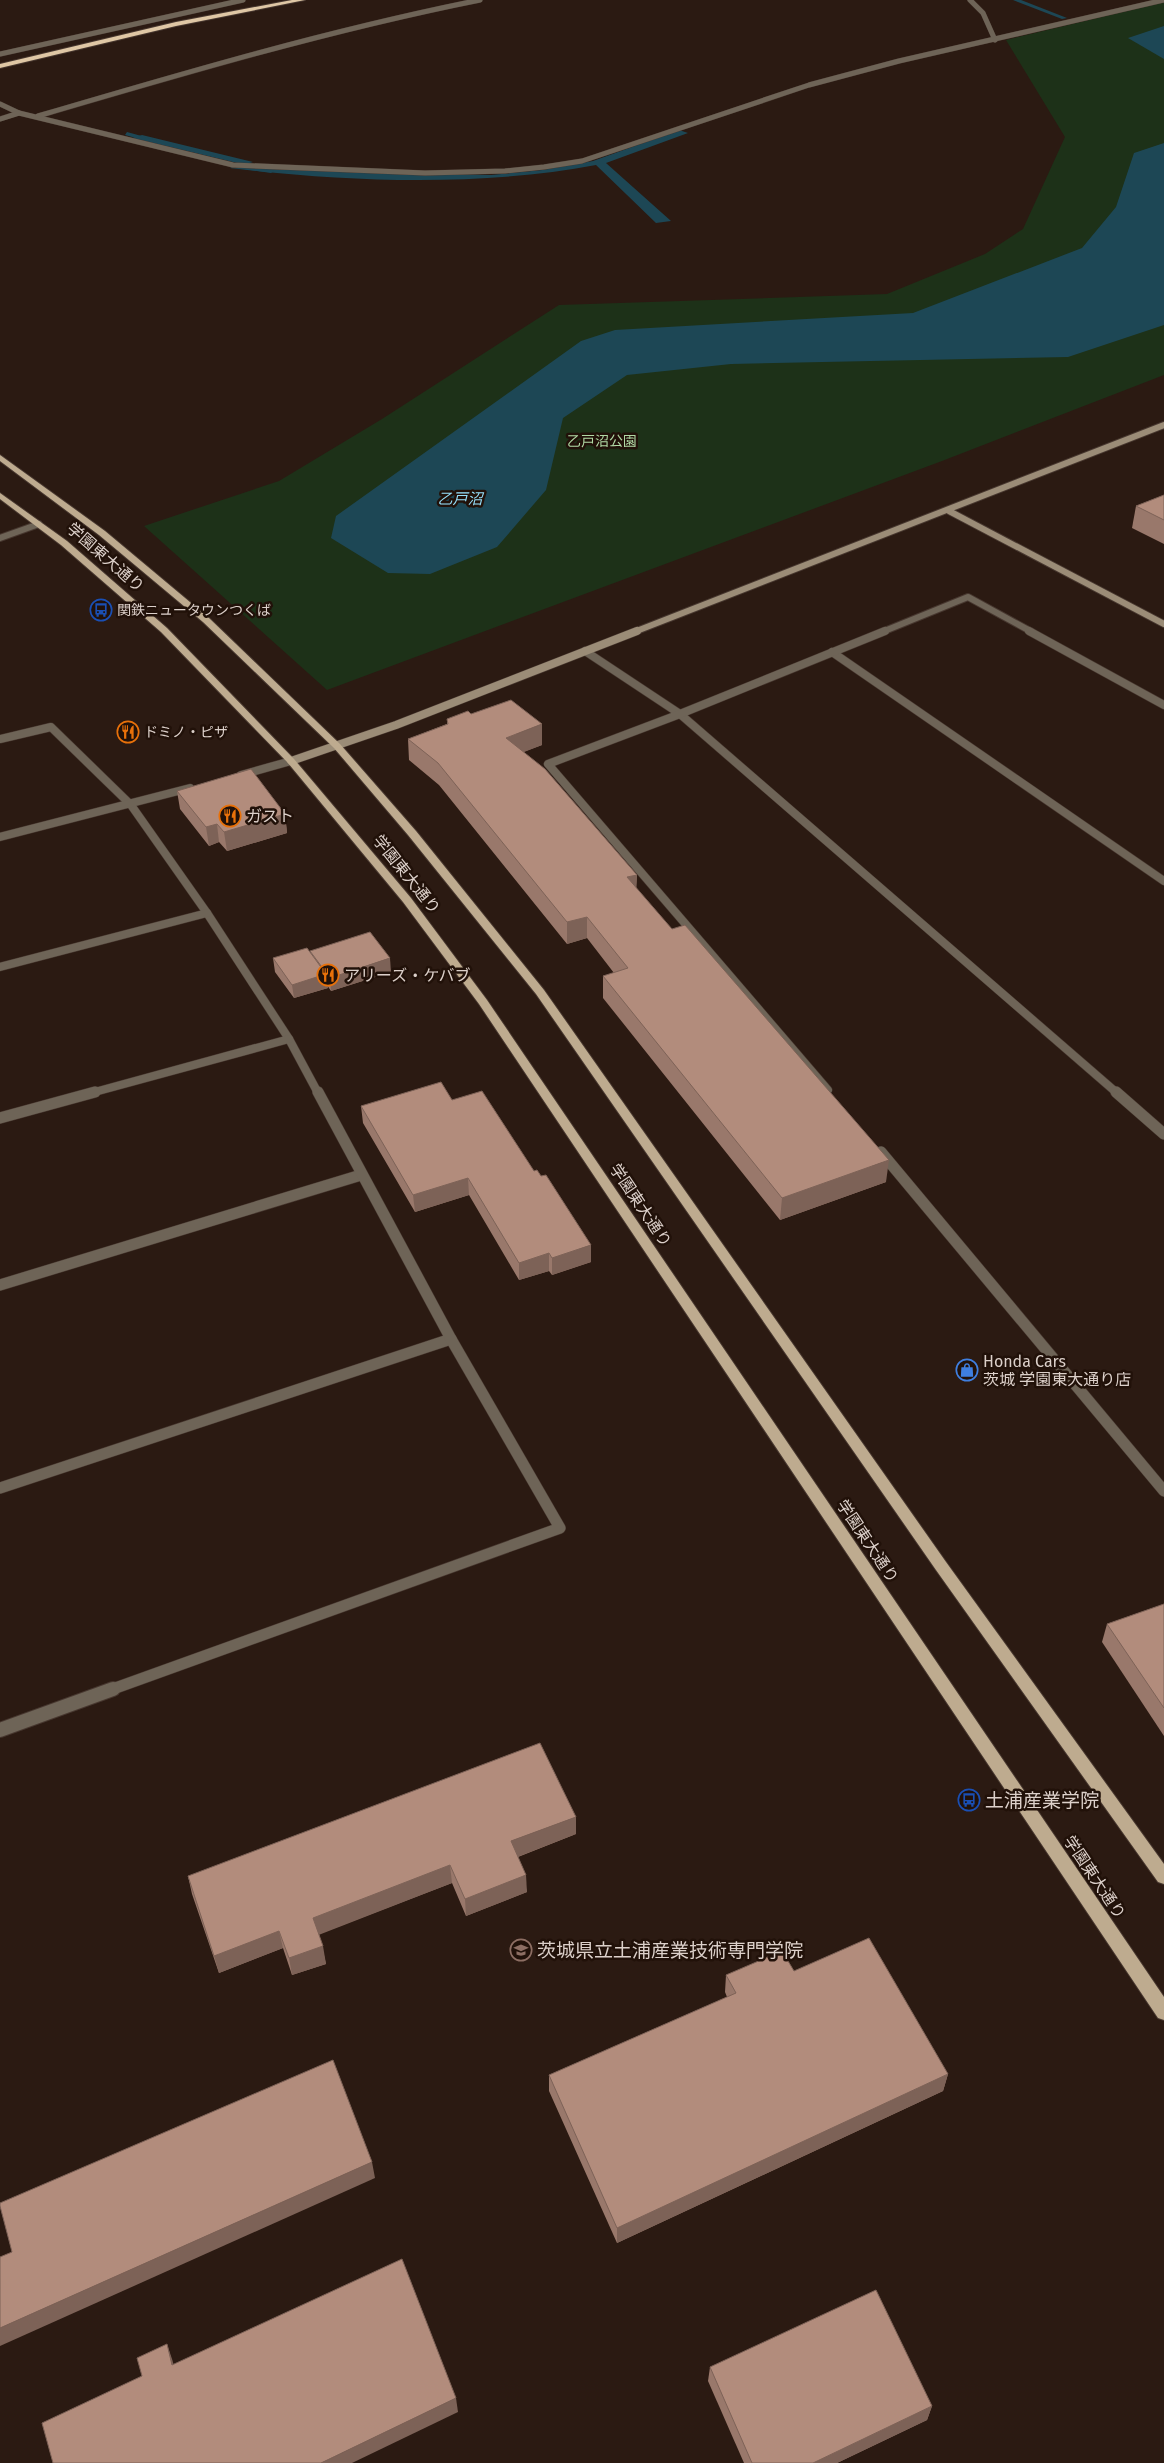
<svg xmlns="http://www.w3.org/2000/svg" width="1164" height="2463" viewBox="0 0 1164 2463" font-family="'Fira Sans','Noto Sans JP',sans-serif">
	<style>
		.green { fill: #1d3118 }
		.water { fill: #1d4755 }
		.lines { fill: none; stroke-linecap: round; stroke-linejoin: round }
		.stream { fill: #1d4755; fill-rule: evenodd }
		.lane-casing { stroke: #47372f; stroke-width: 8 }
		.street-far4-casing { stroke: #47372f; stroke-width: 5.5 }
		.street-far3-casing { stroke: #47372f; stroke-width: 8 }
		.street-far2-casing { stroke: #47372f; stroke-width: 9 }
		.street-far1-casing { stroke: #47372f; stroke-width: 12 }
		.street-casing { stroke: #47372f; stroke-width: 16 }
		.secondary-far1-casing { stroke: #47372f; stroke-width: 8 }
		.secondary-casing { stroke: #47372f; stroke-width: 9 }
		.primary-casing { stroke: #47372f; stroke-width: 2 }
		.highway-casing { stroke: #47372f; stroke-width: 2 }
		.lane { stroke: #6e6457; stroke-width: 6 }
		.street-far4 { stroke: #6e6457; stroke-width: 5 }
		.street-far3 { stroke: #6e6457; stroke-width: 6 }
		.street-far2 { stroke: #6e6457; stroke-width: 8 }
		.street-far1 { stroke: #6e6457; stroke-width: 11 }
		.street { stroke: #6e6457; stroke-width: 14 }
		.secondary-far1 { stroke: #9b8c77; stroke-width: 6 }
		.secondary { stroke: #9b8c77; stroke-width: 8 }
		.primary { fill: #beab8f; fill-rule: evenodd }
		.highway { fill: #dfc7a5; fill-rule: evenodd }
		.wall { fill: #99786b }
		.shaded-wall { fill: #7d6257 }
		.building { fill: #b28c7c; stroke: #7d6257 }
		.labels { text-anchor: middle; stroke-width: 5; stroke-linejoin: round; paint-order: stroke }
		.far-park-label { font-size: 14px; fill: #b0d9a5; stroke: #211109 }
		.far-poi-label { font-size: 14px; fill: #dcd0ca; stroke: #211109; text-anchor: start }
		.far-water-label { font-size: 15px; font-style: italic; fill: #95dffa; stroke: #211109 }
		.street-label { font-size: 16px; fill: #dcd0ca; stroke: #211109 }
		.poi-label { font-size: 16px; fill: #dcd0ca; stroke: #211109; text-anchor: start }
		.near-poi-label { font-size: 19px; fill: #dcd0ca; stroke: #211109; text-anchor: start }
	</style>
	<rect width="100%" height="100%" fill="#2b1a12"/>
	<!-- green -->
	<polygon class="green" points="1164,2 1164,375 942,461 327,690 144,526 279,481 382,419 559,305 887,294 985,254 1023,229 1065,137 1006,40"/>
	<!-- water -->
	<g class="water">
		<polygon points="1164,26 1164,59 1128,38"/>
		<path d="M679,130L688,133L606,163L671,221L656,223L596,165C480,187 347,182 230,168L237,163L132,138L142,135L253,162L233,168L491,175L542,170L593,161Z"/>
		<polygon points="1164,143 1164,325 1068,357 731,364 627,375 563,418 546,490 497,547 430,574 388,573 331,538 336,516 581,341 615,330 913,313 1082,248 1116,207 1134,153"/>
	</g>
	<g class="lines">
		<!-- stream -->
		<g class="stream">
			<polygon points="1013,0 1021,0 1067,18 1062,19"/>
			<polygon points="127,132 156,140 157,141 154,143 125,135"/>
			<polygon points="238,165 271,169 274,171 271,173 236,168"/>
		</g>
		<!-- lane casing -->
		<g class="lane-casing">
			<polyline id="lane" points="0,538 39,524"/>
		</g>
		<!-- street-far4 casing -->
		<g class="street-far4-casing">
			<g id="street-far4">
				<polyline points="970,0 983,13 995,40"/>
				<polyline points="0,54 243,0"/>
				<polyline points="0,104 19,113 233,165 425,173 505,171 544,167 582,161 809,85 899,61 1164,0"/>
				<path d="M38,116C184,73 330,30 480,0"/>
				<polyline points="0,119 19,113"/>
			</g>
		</g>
		<!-- street-far3 casing -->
		<g class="street-far3-casing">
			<polyline id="street-far3" points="882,632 968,597 1032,632"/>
		</g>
		<!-- street-far2 casing -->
		<g class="street-far2-casing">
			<g id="street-far2">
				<polyline points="1029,631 1164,705"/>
				<polyline points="585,651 680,714 1117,1093"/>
				<polyline points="832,652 1164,881"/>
				<polyline points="0,739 51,727 131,805 207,913 289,1039 318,1093"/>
				<polyline points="241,775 291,761"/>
				<polyline points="0,837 190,788"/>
				<polyline points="0,967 207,913"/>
				<polyline points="828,1090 548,764 680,714 885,631"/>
				<polyline points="91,1093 289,1039"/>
			</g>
		</g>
		<!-- street-far1 casing -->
		<g class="street-far1-casing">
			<g id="street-far1">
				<polyline points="1116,1092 1164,1134"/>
				<polyline points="0,1118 95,1092"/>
				<polyline points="881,1152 1164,1491"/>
				<polyline points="0,1285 361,1175"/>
				<polyline points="0,1488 451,1339"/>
				<polyline points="110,1690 560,1528 451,1339 318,1092"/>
			</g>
		</g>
		<!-- street casing -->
		<g class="street-casing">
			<polyline id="street" points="0,1730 113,1689"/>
		</g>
		<!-- secondary-far1 casing -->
		<g class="secondary-far1-casing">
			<g id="secondary-far1">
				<polyline points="949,511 1164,624"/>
				<polyline points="634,632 1164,425"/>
			</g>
		</g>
		<!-- secondary casing -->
		<g class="secondary-casing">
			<polyline id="secondary" points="291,761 396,725 637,631"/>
		</g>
		<!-- primary casing -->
		<g class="primary-casing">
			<g id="primary">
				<polygon points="0,455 105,531 209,618 340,744 416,831 544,990 946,1562 1164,1864 1164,1884 1158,1882 936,1570 536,994 408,835 334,748 203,622 99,535 0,461"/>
				<polygon points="0,493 67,541 167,628 294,759 411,898 487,1000 1164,1997 1164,2020 1158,2018 479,1004 403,902 288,763 161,632 61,545 0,499"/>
			</g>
		</g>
		<!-- highway casing -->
		<g class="highway-casing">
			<polygon id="highway" points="292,0 305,0 176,26 0,68 0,64 176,22"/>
		</g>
		<!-- lane -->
		<use href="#lane" class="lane"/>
		<!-- street-far4 -->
		<use href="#street-far4" class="street-far4"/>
		<!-- street-far3 -->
		<use href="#street-far3" class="street-far3"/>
		<!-- street-far2 -->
		<use href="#street-far2" class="street-far2"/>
		<!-- street-far1 -->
		<use href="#street-far1" class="street-far1"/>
		<!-- street -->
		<use href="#street" class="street"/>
		<!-- secondary-far1 -->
		<use href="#secondary-far1" class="secondary-far1"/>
		<!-- secondary -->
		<use href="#secondary" class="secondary"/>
		<!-- primary -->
		<use href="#primary" class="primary"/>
		<!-- highway -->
		<use href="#highway" class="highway"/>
	</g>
	<!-- wall -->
	<g class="wall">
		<polygon points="1164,495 1164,544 1132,528 1136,506"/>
		<polygon points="471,714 542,745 523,752 637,875 636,888 886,1182 780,1220 603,998 603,976 614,973 587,938 567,944 439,785 409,760 408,739 447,724 447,719"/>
		<polygon points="177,791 285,814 287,833 227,851 219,842 209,846 180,809"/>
		<polygon points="310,951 391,972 331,991 327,985 328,988 294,998 275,972 273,958 311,953"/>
		<polygon points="452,1100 591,1262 552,1275 549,1271 519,1280 469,1195 415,1212 363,1123 361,1106"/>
		<polygon points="1164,1604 1164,1736 1102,1642 1107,1624"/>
		<polygon points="576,1834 518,1857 527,1892 466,1916 452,1883 319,1934 326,1964 292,1975 283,1948 219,1973 192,1894 188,1876"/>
		<polygon points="794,1971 948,2074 943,2091 617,2243 549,2091 549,2075 727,1997 725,1992 726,1975"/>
		<polygon points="710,2367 932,2406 927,2420 837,2463 744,2463 708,2381"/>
	</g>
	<!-- shaded-wall -->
	<g class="shaded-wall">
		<polygon points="542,724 542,745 506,759 506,738"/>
		<polygon points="285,814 287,833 227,851 224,832"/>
		<polygon points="217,824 219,842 209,846 206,827"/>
		<polygon points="637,875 636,896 627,877"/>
		<polygon points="587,917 587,938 567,944 567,922"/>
		<polygon points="390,958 391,972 331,991 330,978"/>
		<polygon points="326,974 328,988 294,998 292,985"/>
		<polygon points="889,1160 886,1182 780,1220 782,1198"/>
		<polygon points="468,1178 469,1195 415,1212 413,1195"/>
		<polygon points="591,1245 591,1262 552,1275 552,1258"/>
		<polygon points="549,1253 549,1271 519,1280 519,1263"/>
		<polygon points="576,1817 576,1834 512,1859 511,1841"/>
		<polygon points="450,1865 452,1883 316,1936 313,1918"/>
		<polygon points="526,1875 527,1892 466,1916 465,1899"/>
		<polygon points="279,1931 283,1948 219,1973 214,1956"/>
		<polygon points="323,1946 326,1964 292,1975 289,1958"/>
		<polygon points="948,2074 943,2091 617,2243 617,2228"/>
		<polygon points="372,2162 375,2178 0,2346 0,2328"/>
		<polygon points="167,2344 172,2359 178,2379 172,2365"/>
		<polygon points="456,2398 458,2412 352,2463 321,2463"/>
		<polygon points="932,2406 927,2420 837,2463 813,2463"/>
	</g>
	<!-- building -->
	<g class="building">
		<polygon points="1164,495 1164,520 1136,506"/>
		<polygon points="511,700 542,724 506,738 545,769 637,875 627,877 672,929 685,925 889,1160 782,1198 603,976 628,968 587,917 567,922 438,763 408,739 448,724 447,719 468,711 471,714"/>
		<polygon points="251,769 285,814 224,832 217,824 206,827 177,791"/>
		<polygon points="370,932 390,958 330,978 310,951"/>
		<polygon points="307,948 326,974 292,985 273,958"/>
		<polygon points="441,1082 452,1100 482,1091 534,1171 537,1170 541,1176 546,1175 591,1245 552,1258 549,1253 519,1263 468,1178 413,1195 361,1106"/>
		<polygon points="1164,1604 1164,1708 1107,1624"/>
		<polygon points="540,1743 576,1817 511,1841 526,1875 465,1899 450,1865 313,1918 323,1946 289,1958 279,1931 214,1956 188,1876"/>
		<polygon points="869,1938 948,2074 617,2228 549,2075 736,1993 726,1975 782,1951 794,1971"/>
		<polygon points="333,2060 372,2162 0,2328 0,2257 12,2252 0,2206 0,2203"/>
		<polygon points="402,2259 456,2398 321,2463 53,2463 42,2423 142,2376 137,2358 167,2344 172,2365"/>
		<polygon points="876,2290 932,2406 813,2463 752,2463 710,2367"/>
	</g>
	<!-- icons -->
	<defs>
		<g id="bus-ring" transform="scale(1.125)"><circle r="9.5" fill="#211109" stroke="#1a4fb4" stroke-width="1.5"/><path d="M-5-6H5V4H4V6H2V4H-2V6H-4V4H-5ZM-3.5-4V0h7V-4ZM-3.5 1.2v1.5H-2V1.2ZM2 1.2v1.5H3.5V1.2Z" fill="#1a4fb4"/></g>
		<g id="restaurant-ring" transform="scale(1.125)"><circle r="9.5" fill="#211109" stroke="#e8710a" stroke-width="1.5"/><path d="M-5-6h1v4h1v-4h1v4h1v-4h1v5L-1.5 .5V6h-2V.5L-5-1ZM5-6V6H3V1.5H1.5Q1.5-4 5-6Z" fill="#e8710a"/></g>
		<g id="shop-ring" transform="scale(1.125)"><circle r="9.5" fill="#211109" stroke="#3f7fe0" stroke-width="1.5"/><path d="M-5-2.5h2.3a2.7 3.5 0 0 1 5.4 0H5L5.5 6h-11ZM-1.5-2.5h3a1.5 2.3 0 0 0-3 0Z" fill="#3f7fe0"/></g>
		<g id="university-ring" transform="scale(1.125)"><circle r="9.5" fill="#211109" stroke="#8d6e63" stroke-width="1.5"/><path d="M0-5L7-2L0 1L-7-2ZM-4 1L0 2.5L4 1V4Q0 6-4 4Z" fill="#8d6e63"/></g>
	</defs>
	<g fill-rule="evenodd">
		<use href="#bus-ring" x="101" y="610"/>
		<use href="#restaurant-ring" x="128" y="732"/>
		<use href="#restaurant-ring" x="230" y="816"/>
		<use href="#restaurant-ring" x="328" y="975"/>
		<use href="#shop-ring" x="967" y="1370"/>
		<use href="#bus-ring" x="969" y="1800"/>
		<use href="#university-ring" x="521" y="1950"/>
	</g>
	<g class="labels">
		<!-- far-park labels -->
		<g class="far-park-label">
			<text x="602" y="446">乙戸沼公園</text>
		</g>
		<!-- far-poi labels -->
		<g class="far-poi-label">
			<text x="117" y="615">関鉄ニュータウンつくば</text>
			<text x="144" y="737">ドミノ・ピザ</text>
		</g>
		<!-- far-water labels -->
		<g class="far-water-label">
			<text x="460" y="504">乙戸沼</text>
		</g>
		<!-- street labels -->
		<g class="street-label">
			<text transform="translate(106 557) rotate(41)" y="6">学園東大通り</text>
			<text transform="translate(407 874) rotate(51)" y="6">学園東大通り</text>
			<text transform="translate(641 1205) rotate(56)" y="6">学園東大通り</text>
			<text transform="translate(868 1541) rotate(56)" y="6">学園東大通り</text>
			<text transform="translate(1095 1877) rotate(56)" y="6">学園東大通り</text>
		</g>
		<!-- poi labels -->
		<g class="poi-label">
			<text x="246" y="822">ガスト</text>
			<text x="344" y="981">アリーズ・ケバブ</text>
			<text x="983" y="1367">Honda Cars<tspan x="983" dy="18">茨城 学園東大通り店</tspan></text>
		</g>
		<!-- near-poi labels -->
		<g class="near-poi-label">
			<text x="985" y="1807">土浦産業学院</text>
			<text x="537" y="1957">茨城県立土浦産業技術専門学院</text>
		</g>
	</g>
</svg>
